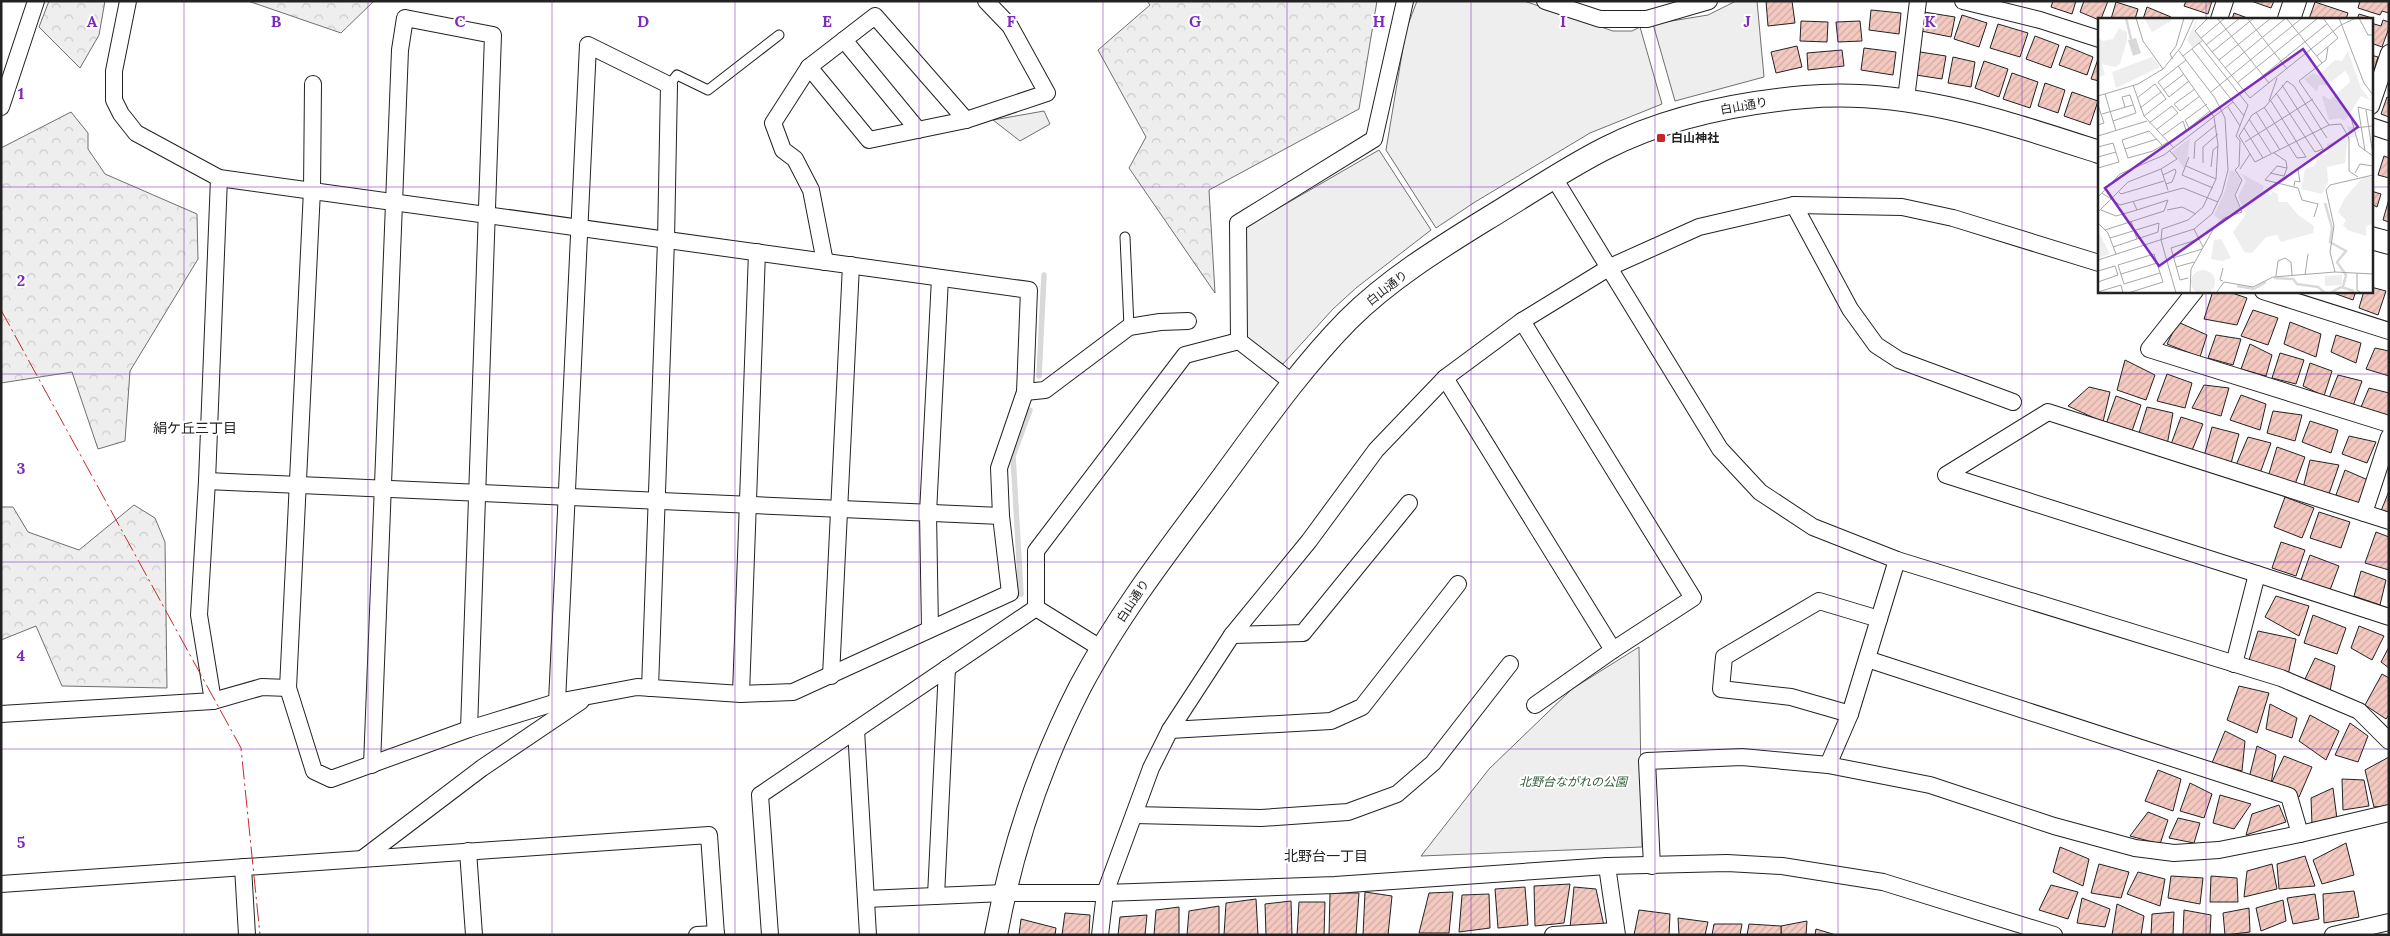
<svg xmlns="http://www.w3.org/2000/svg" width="2390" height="936" viewBox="0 0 2390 936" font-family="Lora,'Noto Sans JP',serif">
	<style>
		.green { fill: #eee; stroke: #6f6f6f }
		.forest { fill: url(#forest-crowns); stroke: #6f6f6f }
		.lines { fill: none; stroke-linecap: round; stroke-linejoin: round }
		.stream { stroke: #d9d9d9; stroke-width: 5.5 }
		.building { fill: url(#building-hatch); stroke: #222 }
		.lane-casing { stroke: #222; stroke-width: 11 }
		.street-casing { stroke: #222; stroke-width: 18 }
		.secondary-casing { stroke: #222; stroke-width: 24 }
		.lane { stroke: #fff; stroke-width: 9 }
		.street { stroke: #fff; stroke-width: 16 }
		.secondary { stroke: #fff; stroke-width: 22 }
		.power { stroke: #c62828; stroke-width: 1; stroke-dasharray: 18 4 2.5 4; stroke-linecap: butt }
		.grid { fill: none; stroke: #7b2cbf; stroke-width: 1; stroke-opacity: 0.55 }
		.poi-dot { fill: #c62828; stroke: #fff; stroke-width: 2 }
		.labels { text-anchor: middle; stroke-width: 4; stroke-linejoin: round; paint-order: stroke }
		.street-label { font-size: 12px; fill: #222; stroke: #fff }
		.poi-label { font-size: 12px; font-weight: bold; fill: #222; stroke: #fff; text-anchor: start }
		.park-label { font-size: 12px; font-style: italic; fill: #2f5e38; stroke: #fff }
		.neighbourhood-label { font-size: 14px; fill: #222; stroke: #fff }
		.inset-river { fill: none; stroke: #d9d9d9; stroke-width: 2.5 }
		.inset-road { fill: none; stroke: #a7a7a7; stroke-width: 1 }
		.view { fill: #7b2cbf; fill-opacity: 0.15; stroke: #7b2cbf; stroke-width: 2.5 }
		.inset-edge { fill: none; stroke: #222; stroke-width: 2.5 }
		.grid-label { font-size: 16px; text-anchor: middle; font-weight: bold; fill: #7b2cbf; stroke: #fff; stroke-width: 4; stroke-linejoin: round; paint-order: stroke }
	</style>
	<defs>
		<pattern id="forest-crowns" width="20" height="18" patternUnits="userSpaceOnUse" patternTransform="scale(1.25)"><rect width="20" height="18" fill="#eee"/><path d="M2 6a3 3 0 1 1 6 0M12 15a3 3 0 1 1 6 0" fill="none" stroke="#ccc"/></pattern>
		<pattern id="building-hatch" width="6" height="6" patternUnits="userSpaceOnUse" patternTransform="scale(1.25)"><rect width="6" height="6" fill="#f3c9c0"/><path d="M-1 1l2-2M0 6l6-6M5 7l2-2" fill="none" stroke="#d0aca5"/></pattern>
	</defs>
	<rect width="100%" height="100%" fill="#fff"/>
	<!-- green -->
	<g class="green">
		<polygon points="1417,1 1524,1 1613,31 1632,31 1640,27 1662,104 1590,133 1475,202 1436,228 1386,150 1406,30"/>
		<polygon points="1736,1 1757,1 1764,77 1675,101 1653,24 1708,15"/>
		<polygon points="1044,111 1050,124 1020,141 993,120"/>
		<polygon points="1379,150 1431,230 1356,288 1333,309 1283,364 1246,340 1246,227"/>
		<polygon points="1639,647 1642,847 1421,856 1489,769 1572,689"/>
	</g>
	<!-- forest -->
	<g class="forest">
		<polygon points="49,1 105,1 99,35 80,68 39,27"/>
		<polygon points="248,1 374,1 341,33"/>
		<polygon points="1147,1 1377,1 1359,109 1209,190 1215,293 1129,168 1146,137 1098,50 1150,5"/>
		<polygon points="71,112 88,133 88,149 105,174 197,214 198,259 130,371 125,441 98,449 72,372 1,383 1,148"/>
		<polygon points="134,505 155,518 165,542 167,688 62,686 36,626 1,640 1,507 13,507 28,532 79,550"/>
	</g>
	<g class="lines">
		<!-- stream -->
		<g class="stream">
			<polyline points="1039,376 1044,275"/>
			<polyline points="1021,594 1013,456 1030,410"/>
		</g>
	</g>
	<!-- building -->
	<g class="building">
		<polygon points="1766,1 1792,1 1795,23 1768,26"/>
		<polygon points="2053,1 2076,1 2072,14 2051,7"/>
		<polygon points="2084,1 2108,1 2101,19 2099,20 2080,12"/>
		<polygon points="2186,1 2212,1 2208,14 2184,6"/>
		<polygon points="2251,1 2274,1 2271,8"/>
		<polygon points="2360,1 2389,1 2389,13 2382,11 2380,15 2358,8"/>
		<polygon points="2116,2 2138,9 2135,19 2111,19"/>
		<polygon points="2315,2 2348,13 2346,19 2309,19"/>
		<polygon points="2147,7 2171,17 2171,19 2143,19"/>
		<polygon points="1871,10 1901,13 1899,34 1869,30"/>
		<polygon points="1924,12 1955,17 1951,37 1921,31"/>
		<polygon points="2234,13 2250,19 2232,19"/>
		<polygon points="2359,14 2372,18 2371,20 2357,19"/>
		<polygon points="1962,15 1987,23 1979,47 1954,39"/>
		<polygon points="2383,20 2389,22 2389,28 2382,47 2371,43 2371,23 2381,26"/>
		<polygon points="1801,21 1828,22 1827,42 1800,41"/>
		<polygon points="1860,21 1862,41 1838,42 1836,22"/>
		<polygon points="1998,24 2028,33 2020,57 1990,48"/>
		<polygon points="2035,36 2059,45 2051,68 2026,59"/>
		<polygon points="1797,46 1802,67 1776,73 1771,52"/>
		<polygon points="2066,46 2093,57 2087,75 2059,65"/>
		<polygon points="1864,48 1896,52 1893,75 1861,70"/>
		<polygon points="1842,50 1844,66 1808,70 1807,53"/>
		<polygon points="1920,52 1946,56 1942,79 1916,75"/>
		<polygon points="2371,55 2378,57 2371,80"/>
		<polygon points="1953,57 1975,62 1971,87 1948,83"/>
		<polygon points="2098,59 2099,60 2099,81 2091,79"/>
		<polygon points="1984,61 2008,69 1999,97 1975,88"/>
		<polygon points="2012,73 2038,82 2030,108 2003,99"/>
		<polygon points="2045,83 2065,90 2058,113 2038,106"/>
		<polygon points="2072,92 2098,101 2090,125 2064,116"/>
		<polygon points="2387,97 2389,98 2389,117 2381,114"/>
		<polygon points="2384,156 2389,158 2389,178 2378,175"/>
		<polygon points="2371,191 2381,194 2377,207 2373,205 2371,210"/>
		<polygon points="2389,199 2389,222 2383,220"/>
		<polygon points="2371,287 2386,291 2378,315 2359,308 2364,291 2371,291"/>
		<polygon points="2213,291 2226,291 2247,298 2237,325 2204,319"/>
		<polygon points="2328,291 2356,291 2353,300"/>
		<polygon points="2253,310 2278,318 2268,345 2241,336"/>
		<polygon points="2178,322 2207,335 2200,357 2167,344"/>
		<polygon points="2290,322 2321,334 2316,357 2284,344"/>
		<polygon points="2216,335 2241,339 2233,365 2208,358"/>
		<polygon points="2336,335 2361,343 2356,363 2331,352"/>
		<polygon points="2250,344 2272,355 2266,376 2241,369"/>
		<polygon points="2375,348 2389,351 2389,376 2366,369"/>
		<polygon points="2280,353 2304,360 2296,384 2272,378"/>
		<polygon points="2125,360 2155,375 2146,400 2117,390"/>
		<polygon points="2310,363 2332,371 2324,396 2303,386"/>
		<polygon points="2167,374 2192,383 2185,408 2157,401"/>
		<polygon points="2338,375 2362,381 2353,406 2329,398"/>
		<polygon points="2204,385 2229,388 2221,416 2192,408"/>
		<polygon points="2089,387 2110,392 2103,422 2068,406"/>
		<polygon points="2369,388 2389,393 2389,418 2361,407"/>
		<polygon points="2241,395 2266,404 2260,430 2230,420"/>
		<polygon points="2116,396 2141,405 2131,434 2105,427"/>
		<polygon points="2147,407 2173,413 2167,445 2139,433"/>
		<polygon points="2273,411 2302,415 2295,441 2267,433"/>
		<polygon points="2181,417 2203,424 2191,453 2170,447"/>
		<polygon points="2310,421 2338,430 2331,453 2302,442"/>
		<polygon points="2212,427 2239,434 2230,467 2203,460"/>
		<polygon points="2349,436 2376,442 2367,463 2342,454"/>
		<polygon points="2248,437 2271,443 2259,476 2236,465"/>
		<polygon points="2277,447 2305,457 2294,487 2268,477"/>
		<polygon points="2310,460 2339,465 2329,494 2303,488"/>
		<polygon points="2345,470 2368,480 2361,505 2336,495"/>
		<polygon points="2389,491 2389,513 2381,511"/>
		<polygon points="2285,497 2314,508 2302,538 2274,527"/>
		<polygon points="2319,512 2350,522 2341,548 2310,538"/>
		<polygon points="2376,532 2389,537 2389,570 2365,563"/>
		<polygon points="2281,542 2305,550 2296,576 2272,568"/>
		<polygon points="2310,555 2339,566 2330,590 2301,580"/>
		<polygon points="2361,571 2386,580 2380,605 2354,596"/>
		<polygon points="2276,596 2309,606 2299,636 2265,617"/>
		<polygon points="2313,615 2346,628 2337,654 2304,643"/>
		<polygon points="2359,626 2384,636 2372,660 2351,648"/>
		<polygon points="2258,631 2296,639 2288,675 2249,660"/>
		<polygon points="2389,647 2389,668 2381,662"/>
		<polygon points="2315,658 2335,666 2330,691 2305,679"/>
		<polygon points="2382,674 2389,678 2389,715 2386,719 2365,705"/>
		<polygon points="2239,686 2269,693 2257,733 2227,720"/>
		<polygon points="2270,704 2297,718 2292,738 2266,729"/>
		<polygon points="2310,715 2339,731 2326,760 2299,741"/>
		<polygon points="2350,723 2368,736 2358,762 2335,755"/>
		<polygon points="2225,731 2245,741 2242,771 2212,763"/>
		<polygon points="2257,746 2276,755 2271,784 2249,778"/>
		<polygon points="2284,756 2312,767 2299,797 2271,784"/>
		<polygon points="2389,757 2389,806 2374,807 2365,770"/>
		<polygon points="2158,770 2181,779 2173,811 2145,801"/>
		<polygon points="2342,779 2364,780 2369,806 2343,810"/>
		<polygon points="2190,783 2212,794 2204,818 2180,811"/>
		<polygon points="2333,788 2337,819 2312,825 2311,798"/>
		<polygon points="2220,795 2251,804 2234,829 2213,823"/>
		<polygon points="2279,805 2286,822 2246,835 2252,814"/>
		<polygon points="2148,812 2168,820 2160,844 2130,836"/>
		<polygon points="2178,818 2200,823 2194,843 2169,838"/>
		<polygon points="2346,843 2354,875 2322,884 2313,860"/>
		<polygon points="2060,847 2089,859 2083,886 2053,872"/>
		<polygon points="2305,856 2315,886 2279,889 2277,864"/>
		<polygon points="2099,864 2129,872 2121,898 2091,893"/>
		<polygon points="2272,864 2277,889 2244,897 2247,871"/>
		<polygon points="2138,872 2165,879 2160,906 2127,894"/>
		<polygon points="2171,876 2203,878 2200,904 2168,898"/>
		<polygon points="2211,876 2237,878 2238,902 2210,902"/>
		<polygon points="1570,884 1564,923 1535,926 1534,886"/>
		<polygon points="2051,885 2078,892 2068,919 2039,910"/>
		<polygon points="1525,887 1528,925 1498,928 1495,889"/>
		<polygon points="1574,887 1596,889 1604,926 1570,928"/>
		<polygon points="2354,891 2359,917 2324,923 2323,894"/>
		<polygon points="1365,892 1392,896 1388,935 1363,935"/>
		<polygon points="1453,892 1449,933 1419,933 1429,893"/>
		<polygon points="1330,893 1359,893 1356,935 1329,935"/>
		<polygon points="1489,894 1490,928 1459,932 1462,895"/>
		<polygon points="2315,894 2319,919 2293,924 2287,898"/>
		<polygon points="2082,898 2110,909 2105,927 2077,923"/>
		<polygon points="1256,899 1258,935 1224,935 1226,903"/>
		<polygon points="2283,900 2286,921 2261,931 2256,908"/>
		<polygon points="1291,901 1292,935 1266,935 1265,904"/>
		<polygon points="1299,902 1325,902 1324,935 1297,935"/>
		<polygon points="2117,904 2144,916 2141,935 2112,935"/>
		<polygon points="1219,906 1219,935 1187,935 1189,911"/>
		<polygon points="1179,907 1179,935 1154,935 1156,910"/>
		<polygon points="2249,908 2250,932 2225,935 2223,913"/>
		<polygon points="1639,910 1670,914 1669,935 1634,935"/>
		<polygon points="2184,910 2211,915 2210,935 2183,935"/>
		<polygon points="2174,912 2173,935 2151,935 2152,914"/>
		<polygon points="1065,913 1090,915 1089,935 1062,935"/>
		<polygon points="1147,915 1145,935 1118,935 1120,917"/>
		<polygon points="1678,918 1708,922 1705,935 1679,935"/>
		<polygon points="1021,919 1056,928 1055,935 1019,935"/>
		<polygon points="1807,921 1806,935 1781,935 1781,926"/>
		<polygon points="1714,924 1742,924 1740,935 1712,935"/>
		<polygon points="1749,924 1781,926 1781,935 1747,935"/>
		<polygon points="1816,929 1836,935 1815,935"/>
	</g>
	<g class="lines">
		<!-- lane casing -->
		<g class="lane-casing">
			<g id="lane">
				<polyline points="669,85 677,75 708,90 779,35"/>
				<polyline points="1125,237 1129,327"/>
			</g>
		</g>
		<!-- street casing -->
		<g class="street-casing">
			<g id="street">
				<polyline points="128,1 114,71 114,100 121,114 136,133 219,178 1029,290 1025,392 999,468 1001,516 1010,593 793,692 741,694 637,687 557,702 469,729 331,779 314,771 288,688 312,190 313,84"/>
				<polyline points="1545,1 1600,19 1647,19 1709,1"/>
				<polyline points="1963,1 2040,20 2099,39"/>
				<polyline points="2219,19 2225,1"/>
				<polyline points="844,40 918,130"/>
				<polyline points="809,67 869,140 966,120 1047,93 1010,26 986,1"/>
				<polyline points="1906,99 1918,1"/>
				<polyline points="2371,106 2389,53"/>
				<polyline points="1,107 36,1"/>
				<polyline points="2371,126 2389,132"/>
				<polyline points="1554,178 1720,449 1760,492 1813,527 1897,560 2281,678 2359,711 2389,741"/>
				<polyline points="1794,205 1850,309 1876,345 1899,360 2013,402"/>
				<polyline points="825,262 811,190 795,159 783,150 773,123 809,67 875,16 966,120"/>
				<polyline points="2195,291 2149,349 2389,424"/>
				<polyline points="2263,291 2389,331"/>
				<polyline points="1522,321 1693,598 1613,650 1535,705"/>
				<polyline points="1239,341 1238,223 1374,139 1405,1"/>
				<polyline points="1239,341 1293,383"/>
				<polyline points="1445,378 1613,650"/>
				<polyline points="1025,392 1045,390 1129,327 1160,322 1188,321"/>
				<polyline points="207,481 1001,516"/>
				<polyline points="2364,513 2389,437"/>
				<polyline points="2257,574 1946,475 2048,412 2389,521"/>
				<polyline points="1036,608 1102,649"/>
				<polyline points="930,629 928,513 940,278"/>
				<polyline points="1232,635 1303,633 1409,503"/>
				<polyline points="1867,659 2289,796 2300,834"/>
				<polyline points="2234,664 2257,574 2389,617"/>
				<polyline points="831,676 851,265"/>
				<polyline points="741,694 757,252"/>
				<polyline points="213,701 262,687 288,688"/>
				<polyline points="557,702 588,45 669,85 666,240 650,688"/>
				<polyline points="1,714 213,701 199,615 207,481 219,178"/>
				<polyline points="1850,714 1791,697 1721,689 1724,657 1819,601 1879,619"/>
				<polyline points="856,730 868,935"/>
				<polyline points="1170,730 1331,721 1362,707 1458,584"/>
				<polyline points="372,765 400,50 405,18 493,35 469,729"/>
				<polyline points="1828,765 1930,785 2054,826 2135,848 2174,853 2219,850 2300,834 2389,813"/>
				<polyline points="1134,815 1261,818 1348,812 1397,794 1433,763 1510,664"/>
				<polyline points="468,851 474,935"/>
				<polyline points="362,859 482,768 581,701"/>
				<polyline points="1607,866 1617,935"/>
				<polyline points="1652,866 1647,761 1742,757 1828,765 1850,714 1897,560"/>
				<polyline points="243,867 247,935"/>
				<polyline points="1,884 709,835 716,935"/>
				<polyline points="936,896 947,668"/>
				<polyline points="866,899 1004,893 1105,893 1335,885 1607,866 1727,863 1782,866 1883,882 2054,935"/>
				<polyline points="697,935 716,934"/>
				<polyline points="770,935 760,795 1036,608 1036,551 1185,355 1239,341"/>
				<polyline points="1100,935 1105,893 1151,768 1170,730 1232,635 1309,541 1376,450 1445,378 1522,321 1610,267 1699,227 1794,205 1902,207 1953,218 2099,263"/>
				<polyline points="1553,935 1616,931"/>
				<polyline points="2333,935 2389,922"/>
			</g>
		</g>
		<!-- secondary casing -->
		<g class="secondary-casing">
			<g id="secondary">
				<polyline points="2289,19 2295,1"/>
				<polyline points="2371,238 2389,243"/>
				<path d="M996,935C1012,849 1040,765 1080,687C1115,621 1160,561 1205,501C1251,440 1294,375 1348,320C1388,280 1438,249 1485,220C1525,196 1563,170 1604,149C1666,117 1737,103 1805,97C1907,88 2003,121 2099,152"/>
			</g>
		</g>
		<!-- lane -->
		<use href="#lane" class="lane"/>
		<!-- street -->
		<use href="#street" class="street"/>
		<!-- secondary -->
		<use href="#secondary" class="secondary"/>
		<!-- power -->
		<polyline class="power" points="1,310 241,748 260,935"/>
	</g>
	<!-- grid -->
	<path class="grid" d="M184,1V935M368,1V935M552,1V935M735,1V935M919,1V935M1103,1V935M1287,1V935M1471,1V935M1655,1V935M1838,1V935M2022,1V935M2206,1V19M1,187H2099M2371,187H2389M2206,291V935M1,374H2389M1,562H2389M1,749H2389"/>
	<!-- markers -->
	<rect class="poi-dot" x="1656" y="133" width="10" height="10" rx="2.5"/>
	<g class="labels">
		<!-- street labels -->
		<g class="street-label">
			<text transform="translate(1744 106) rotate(-10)" y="4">白山通り</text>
			<text transform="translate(1387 288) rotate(-38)" y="4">白山通り</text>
			<text transform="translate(1133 601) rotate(-57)" y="4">白山通り</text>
		</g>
		<!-- poi labels -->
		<g class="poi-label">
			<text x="1671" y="142">白山神社</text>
		</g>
		<!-- park labels -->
		<g class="park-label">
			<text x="1573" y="786">北野台ながれの公園</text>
		</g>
		<!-- neighbourhood labels -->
		<g class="neighbourhood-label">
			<text x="195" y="433">絹ケ丘三丁目</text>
			<text x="1326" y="861">北野台一丁目</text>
		</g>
	</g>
	<!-- overview -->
	<g transform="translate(2098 18)">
		<rect width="275" height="275" fill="#fff"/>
		<path d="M99,1L97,11L104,22L95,30L89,22ZM54,39L62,49L18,70L14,54ZM92,120L89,143L86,150L74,134ZM132,153H136L143,162L136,176L142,191L122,202L116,197L127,173ZM0,213L12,236L0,240ZM244,257V267L227,268V258Z" fill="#eee"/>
		<path d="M46,0H72L73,3L54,14ZM21,10L29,14V22L22,46L17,49L4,46L7,57L0,59V20L5,23L15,21ZM250,33L263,70L272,82L263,78L247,103L241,100L231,102L224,79L225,77L232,82L252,64L251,58L247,53L229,67H221L219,74L206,61L215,55L220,58L237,42L244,43ZM249,108L255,109L258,119L252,120L249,125L247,145L229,149L230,164L224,176L203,171L207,151L216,148L221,139L230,135L229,126L248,119L251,115ZM142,155L166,168L164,175L173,177L174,173L180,176V184H189L200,197L216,208L215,215L183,224L179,217L168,219L154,235L146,234L135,214L148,196L140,179L148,163ZM265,159H275V212L273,206L268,209V218L250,212L245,207L248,202L240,194L247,180ZM123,221L133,240L124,243L113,241L116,222ZM93 264a12 12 0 1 1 24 0a12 12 0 1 1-24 0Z" fill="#eee"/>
		<path d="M38,20L43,35L35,38L30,22Z" fill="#d9d9d9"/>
		<path class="inset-river" d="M28,0L33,21M227,185L234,210L232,224L248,233L239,244L248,257L245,269M176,260L195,261L199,266L220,269L227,275M139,268L156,271L168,264M232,275L243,269L256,273"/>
		<path class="inset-road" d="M38,0L45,23L65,51M110,0L97,13L152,80L243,7L258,0M119,0L171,65M149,0L189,51M225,0L240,20M241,0L266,65L275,77M261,0L270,17H275M189,1L224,45M103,20L127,0M101,25L150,87L138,118L142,123L141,148L137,152M108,27L142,0M230,29L228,42L201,63L231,107M94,31L146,98M114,34L156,0M85,38L105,22M219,38L240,20M75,41L72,36L78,28L86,0M88,42L60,64L71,79L91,63M121,42L173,0M127,50L188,0M139,65L220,0M35,67L46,98L76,130M97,71L76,86L82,93L102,78M65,72L86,56M146,73L229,6M113,74L204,0M178,75L217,134L225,131L184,67M7,76L18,113M0,78L40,66L65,51L83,29L96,0M39,80L57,66L63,74M171,83L179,60M109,86L87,102L91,110L112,93M0,87L6,105L0,107M130,89L142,108M166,89L199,140L208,139L173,83M42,90L63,74L68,81L46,98M268,92L275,137M158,94L182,132M4,96L35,87M252,96L261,128L275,138M151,101L173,135M15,103L38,95L32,77L24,79L27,89M51,105L74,88L80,95L58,112M146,110L165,140M257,110L275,108M0,118L49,103M64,118L85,103L88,112L71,125M229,120L223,111L196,68L189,63L167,89L154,97L141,118L157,144L231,107L243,106L251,120V153L260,159M147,124L215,81M64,127L51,113L24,122L30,140L55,133L70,124M0,129L15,125L21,144L0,150M27,131L59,121M267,133L260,89L275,93M0,139L18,134M91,139L84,157L115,170M96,141L97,124L118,107M105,145V129L120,116M88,148L118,161M113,149L115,132L120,128M189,150L179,148L167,162L200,170L204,182L220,186L216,199M142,151L152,136M172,155L186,158L189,150L188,143L176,135M257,155L262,146L275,148M65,157L77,151L78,154L74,164L68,166M196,168L197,163L202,164L200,151M70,172L63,151L79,141L72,133M20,173L23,176L66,163M4,175L22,187L85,170L120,184M0,179L22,156L66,137L135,84M3,192L18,198L39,192L35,183M69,192L84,189L98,196M0,194L30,164L63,151M33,203L39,221M0,205L10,215L18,236M96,211L105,229M7,212L66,193L70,182L39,192M12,220L61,205L60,214L15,229M75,240L104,231M0,242L96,211L114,196L124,175L130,152L127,100L117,80L81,33M78,249L96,244M0,253L17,248L20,257L0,264M237,254L232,234L236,208L228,172L232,167L275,157M259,255V272L263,275M23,256L59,245M207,257L210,236M178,258L180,243L187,240L193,244L194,257M90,260L82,262L73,230L101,221M125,263L122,262L125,250M0,274L23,267L25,275M30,275L65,264L56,236L20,247L26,266L62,255M78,275L63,222L64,211L90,202L105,189L118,161L120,127L116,99L80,48M92,275L93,251L117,208L126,200L144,194L137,177L144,162L137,152M118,275L126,264L155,269L175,259L237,254L275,256"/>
		<path class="view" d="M205,31L260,109L61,248L7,170Z"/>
		<rect width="275" height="275" class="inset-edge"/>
	</g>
	<g class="grid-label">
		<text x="92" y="27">A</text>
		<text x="276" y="27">B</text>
		<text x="460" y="27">C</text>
		<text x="643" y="27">D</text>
		<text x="827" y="27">E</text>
		<text x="1011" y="27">F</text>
		<text x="1195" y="27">G</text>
		<text x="1379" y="27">H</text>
		<text x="1563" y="27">I</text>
		<text x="1747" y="27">J</text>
		<text x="1930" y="27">K</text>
		<text x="21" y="99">1</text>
		<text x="21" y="286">2</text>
		<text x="21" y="474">3</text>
		<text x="21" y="661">4</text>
		<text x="21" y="848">5</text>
	</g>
	<!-- border -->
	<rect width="2390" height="936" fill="none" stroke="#222222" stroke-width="5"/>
</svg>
